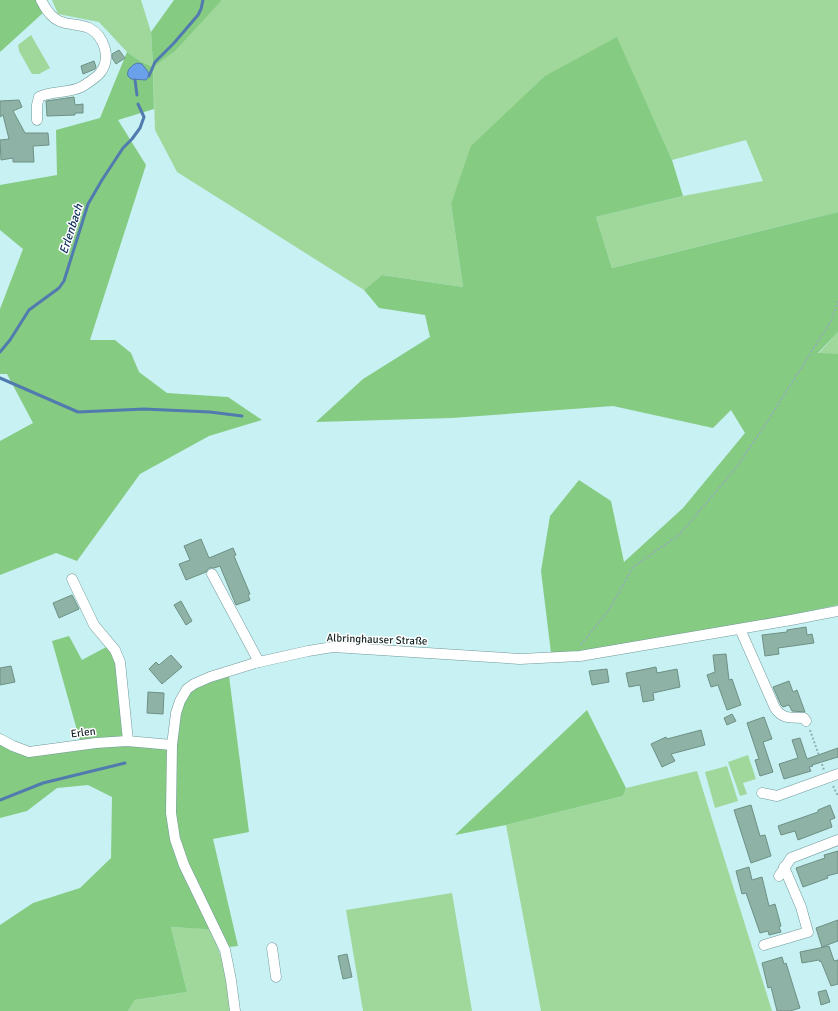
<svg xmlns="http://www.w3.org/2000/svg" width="838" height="1011" viewBox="0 0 838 1011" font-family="Signika,sans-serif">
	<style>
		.green { fill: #a0d89c }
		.forest { fill: #86cb82 }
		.water { fill: #6ba0ea; stroke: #517baf }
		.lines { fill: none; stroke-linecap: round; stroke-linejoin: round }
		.stream { stroke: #517baf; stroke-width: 3 }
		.building { fill: #8fb2a6; stroke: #6e9084 }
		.minor-casing { stroke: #71989a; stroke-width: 11 }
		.path { stroke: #90b1b3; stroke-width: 2; stroke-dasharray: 2 2; stroke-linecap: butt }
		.minor { stroke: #fff; stroke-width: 10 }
		.labels { text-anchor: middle; stroke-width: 3; stroke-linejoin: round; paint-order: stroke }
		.street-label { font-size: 11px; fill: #152525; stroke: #fff }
		.water-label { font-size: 12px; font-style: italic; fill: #072b58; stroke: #fff }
	</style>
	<rect width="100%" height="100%" fill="#c7f1f3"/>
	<!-- green -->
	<g class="green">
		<polygon points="52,0 141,0 151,32 153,67 222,0 838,0 838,212 612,268 596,217 683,196 763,181 746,140 672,160 617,38 451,204 463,287 382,275 364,290 177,172 155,130 153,67 140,61 127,52 99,22 58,14"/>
		<polygon points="31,35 50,68 39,74 32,74 19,51 18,45"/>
		<polygon points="838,332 838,354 818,354"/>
		<polygon points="748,755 756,779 743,783 747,794 740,796 728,762"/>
		<polygon points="727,766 738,801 715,808 705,772"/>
		<polygon points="697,771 772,1011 541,1011 506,825 623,796 626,788"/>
		<polygon points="452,893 472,1011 363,1011 346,910"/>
		<polygon points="171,927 211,929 225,968 232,1011 128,1011 135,1000 187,992"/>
	</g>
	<!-- forest -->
	<g class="forest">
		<polygon points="0,0 38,0 44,12 0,52"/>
		<polygon points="174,0 222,0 175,51 153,67 154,109 118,120 146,165 90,340 115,340 131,353 139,372 167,393 228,397 262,420 209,436 140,474 77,561 56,553 0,575 0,441 33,423 7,374 0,374 0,309 23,249 0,230 0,185 57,175 56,130 100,118 127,52 140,61 153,67 151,32"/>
		<polygon points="617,37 672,160 683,196 596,217 612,268 838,212 838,332 818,353 838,354 838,605 777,618 594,651 551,653 541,571 550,516 579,480 611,501 624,562 683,508 745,433 731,410 713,428 613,406 452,418 316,422 363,379 430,337 425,315 379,308 364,290 382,275 463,287 451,204 471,146 545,76"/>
		<polygon points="69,636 82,660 108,646 116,663 125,738 80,741 52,641"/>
		<path d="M229,676L249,832L213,839L238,946L228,947L221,930L171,927L187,992L135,1000L128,1011H0V925L33,903L80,888L111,858L112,797L88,785L57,788L27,811L0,818V743L28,755L135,744L177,747C179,733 180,702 190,693C200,683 216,680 229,676Z"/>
		<polygon points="587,710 626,788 623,796 506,825 455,835"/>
	</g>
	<!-- water -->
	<path class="water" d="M137,63L142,64L149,73V76L146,80L131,79L128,76C126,70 132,65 137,63Z"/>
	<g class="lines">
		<!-- stream -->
		<g class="stream">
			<polyline points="149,76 155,62 174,43 198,15 201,9 203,0"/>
			<polyline points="135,80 137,95"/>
			<polyline points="0,352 10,340 29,310 59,288 64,281 88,204 102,180 123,148 132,139 140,128 144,117 138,104"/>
			<polyline points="0,378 78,412 144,409 210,412 242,416"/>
			<polyline points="0,800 43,783 125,763"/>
		</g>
	</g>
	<!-- building -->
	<g class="building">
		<polygon points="119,50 125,58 116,64 112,58 112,54"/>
		<polygon points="94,61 96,67 95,69 83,74 81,66"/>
		<polygon points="74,97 75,105 83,104 83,113 75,113 75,115 47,116 46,101"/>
		<polygon points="19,100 22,107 13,111 25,133 48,133 49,145 33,146 34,162 13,162 13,158 1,160 0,140 9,139 3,115 0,117 0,101"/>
		<polygon points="201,539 209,558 233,548 236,555 234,556 250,594 248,595 250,600 236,605 220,566 214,568 209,568 206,572 186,580 179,564 190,560 184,546"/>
		<polygon points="72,595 79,609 59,618 53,603"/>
		<polygon points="181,601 192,621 186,625 174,605"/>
		<polygon points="806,627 807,635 812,634 814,643 778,648 779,654 765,656 762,635 787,632 787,630"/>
		<polygon points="726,654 729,680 732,679 741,705 727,710 718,685 711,687 707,675 715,672 713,655"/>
		<polygon points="171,655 182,667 162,684 149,669 156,662 159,665"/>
		<polygon points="11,666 15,682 0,685 0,668"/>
		<polygon points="656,667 657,673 677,669 680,687 653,693 654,700 643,702 640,685 629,687 626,673"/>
		<polygon points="607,669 609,682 592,685 589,671"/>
		<polygon points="789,681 793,692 797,690 805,712 792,711 789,705 783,707 781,705 773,687"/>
		<polygon points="148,692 164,693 163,714 147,713"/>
		<polygon points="732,714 736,721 727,725 724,718"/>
		<polygon points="764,717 772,739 763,742 773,772 760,776 755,760 759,759 747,723"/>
		<polygon points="701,730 705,745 671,754 675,761 662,767 651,744 666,737 667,739"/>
		<polygon points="800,738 807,759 838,748 838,757 812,765 813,766 809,767 811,771 784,779 779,764 798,758 792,740"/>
		<polygon points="751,805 760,836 765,835 771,856 751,863 734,810"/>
		<polygon points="830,805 835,818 830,820 832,827 798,840 795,831 781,835 778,826 818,812 818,810"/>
		<polygon points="838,851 838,873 827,876 828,878 803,887 796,868 825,858 824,855"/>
		<polygon points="749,867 752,880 762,877 769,906 775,904 781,926 779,927 781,932 769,935 768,931 760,933 746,893 742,894 736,871"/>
		<polygon points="838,920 838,941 822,947 816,928"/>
		<polygon points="829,946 834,961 838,960 838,984 831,986 821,961 820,962 819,960 802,963 800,952"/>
		<polygon points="347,954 352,977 343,979 338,956"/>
		<polygon points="782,957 784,964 786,963 800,1008 790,1011 777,1011 771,987 768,988 762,963"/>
		<polygon points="826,990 830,1002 821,1005 818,992"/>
	</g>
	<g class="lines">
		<!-- minor casing -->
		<g class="minor-casing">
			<g id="minor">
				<path d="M37,120V105L39,97C53,90 70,94 83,86C89,82 96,78 100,73C112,58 104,36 89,28C79,24 68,25 59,21C50,17 45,8 41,0"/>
				<polyline points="212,574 259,662"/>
				<polyline points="72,579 94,625 115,650 120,662 128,741"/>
				<path d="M740,629L775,708C783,720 791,717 804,718L806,721"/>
				<polyline points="0,739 13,746 29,752 96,743 127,741 172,745"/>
				<polyline points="762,793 777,796 838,774"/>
				<polyline points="779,876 791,858 838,840"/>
				<polyline points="764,945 808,932 801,907 784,867"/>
				<polyline points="272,948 276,977"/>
				<polyline points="235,1011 231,980 225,950 184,865 175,839 171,813 172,745 176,713 180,701 187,689 194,684 210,677 255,663 308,651 333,647 520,659 580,656 791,620 838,611"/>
			</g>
		</g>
		<!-- path -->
		<g class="path">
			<polyline points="581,645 611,607 633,567 679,535 736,468 765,425 831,321 838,301"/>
			<polyline points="810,730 824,770"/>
			<polyline points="833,786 838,796"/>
		</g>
		<!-- minor -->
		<use href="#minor" class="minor"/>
	</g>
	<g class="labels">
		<!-- street labels -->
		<g class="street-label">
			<text transform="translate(377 639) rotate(2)" y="4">Albringhauser Straße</text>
			<text transform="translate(83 732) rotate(-7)" y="4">Erlen</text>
		</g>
		<!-- water labels -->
		<g class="water-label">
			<text transform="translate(71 229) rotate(-72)" y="4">Erlenbach</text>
		</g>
	</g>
</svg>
